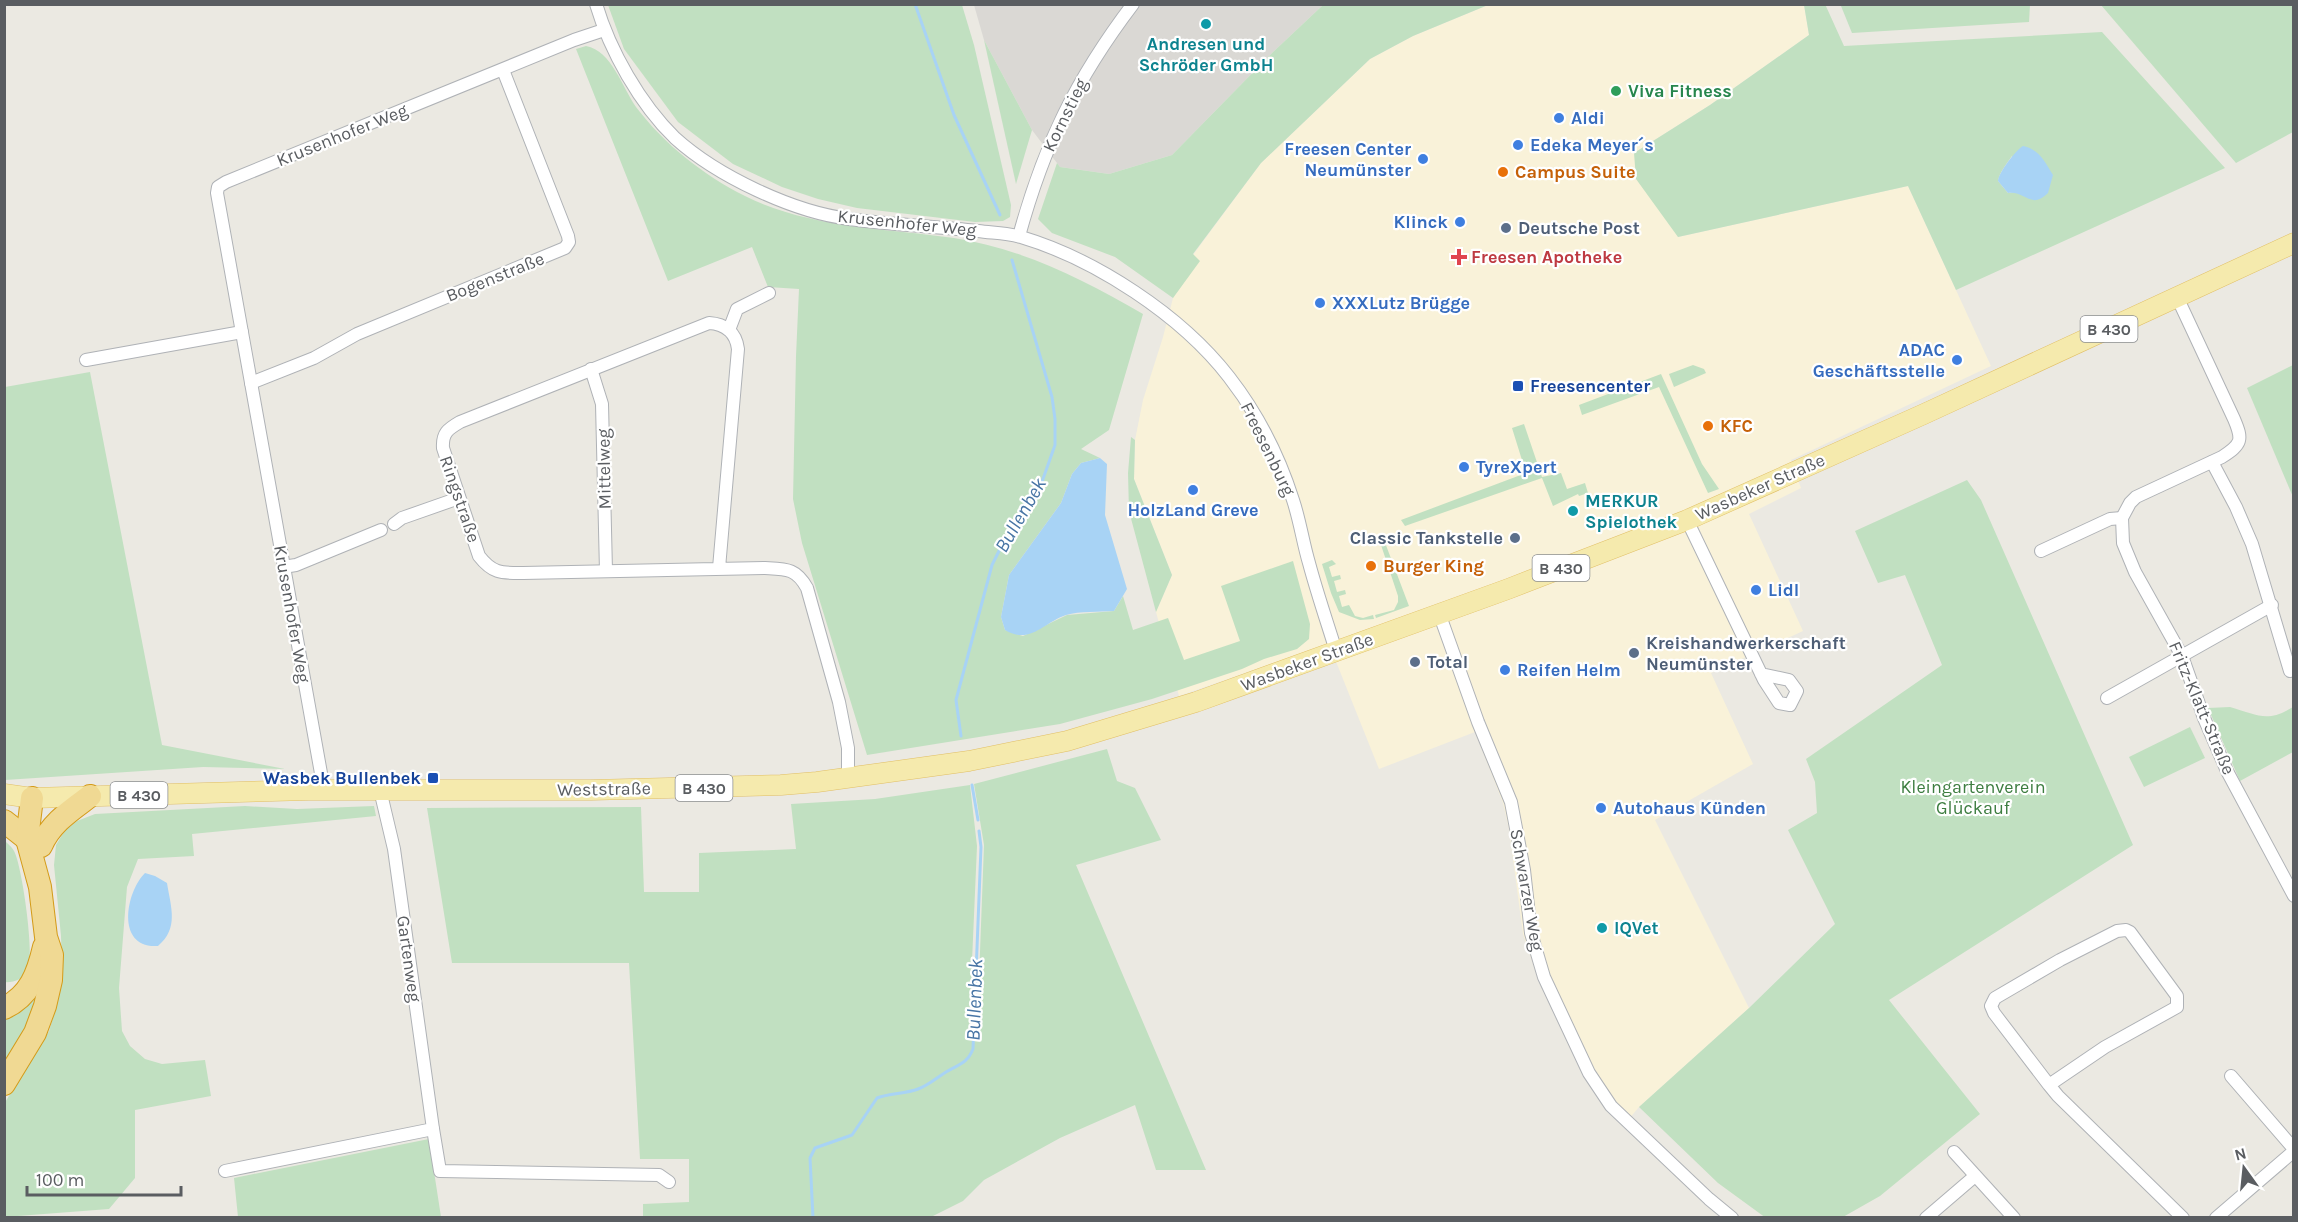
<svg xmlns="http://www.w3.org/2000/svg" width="2298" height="1222" viewBox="0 0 2298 1222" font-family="Karla,sans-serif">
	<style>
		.commercial { fill: #f9f2d9 }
		.industrial { fill: #dad8d4 }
		.green { fill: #c1e0c1; fill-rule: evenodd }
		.water { fill: #a8d3f5 }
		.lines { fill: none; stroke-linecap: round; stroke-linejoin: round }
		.stream { stroke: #a8d3f5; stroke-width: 3 }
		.minor-casing { stroke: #afb2b6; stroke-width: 14 }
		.primary-casing { stroke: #e1bf65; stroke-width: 21 }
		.motorway-casing { stroke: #d49b19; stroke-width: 24 }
		.minor { stroke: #fff; stroke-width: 12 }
		.primary { stroke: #f5eaad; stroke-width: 20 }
		.motorway { stroke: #f0d993; stroke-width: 22 }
		.culture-dot { fill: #0f9aa8; stroke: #fff; stroke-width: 2 }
		.leisure-dot { fill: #2e9e5b; stroke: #fff; stroke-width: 2 }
		.shop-dot { fill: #3f7fe0; stroke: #fff; stroke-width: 2 }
		.food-dot { fill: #e8710a; stroke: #fff; stroke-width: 2 }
		.service-dot { fill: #5c6f8a; stroke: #fff; stroke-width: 2 }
		.health-dot { fill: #e0444e; stroke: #fff; stroke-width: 2 }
		.transit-dot { fill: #1a4fb4; stroke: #fff; stroke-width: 2 }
		.labels { text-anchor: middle; stroke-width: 4.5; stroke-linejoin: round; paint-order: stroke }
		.shield { fill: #fff; stroke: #8c8e90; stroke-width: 1.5 }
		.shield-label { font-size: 16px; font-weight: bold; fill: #5a5d61 }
		.culture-label { font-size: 18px; font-weight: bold; fill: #0d838f; stroke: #fff; text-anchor: start }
		.leisure-label { font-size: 18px; font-weight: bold; fill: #27864d; stroke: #fff; text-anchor: start }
		.street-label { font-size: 18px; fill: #5a5d61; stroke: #fff }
		.shop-label { font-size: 18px; font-weight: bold; fill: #366cbe; stroke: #fff; text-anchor: start }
		.food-label { font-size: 18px; font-weight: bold; fill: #c56008; stroke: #fff; text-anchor: start }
		.service-label { font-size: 18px; font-weight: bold; fill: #4e5e75; stroke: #fff; text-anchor: start }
		.health-label { font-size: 18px; font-weight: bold; fill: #be3a42; stroke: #fff; text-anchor: start }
		.transit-label { font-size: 18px; font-weight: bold; fill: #164399; stroke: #fff; text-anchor: start }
		.park-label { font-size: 18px; fill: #3d7d40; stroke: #fff }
		.water-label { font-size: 20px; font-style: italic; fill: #4875a5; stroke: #fff }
	</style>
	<rect width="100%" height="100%" fill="#ebe9e2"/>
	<!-- commercial -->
	<polygon class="commercial" points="1488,5 1804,5 1809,35 1710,105 1634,153 1678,237 1908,186 1991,366 1791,460 1801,488 1749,514 1803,631 1711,673 1753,764 1655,820 1749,1008 1639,1107 1623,1126 1612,1115 1582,1071 1538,979 1523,934 1509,829 1503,803 1475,732 1379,769 1329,644 1179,696 1156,612 1172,575 1134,479 1135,440 1143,400 1163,337 1173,298 1199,261 1193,255 1261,163 1370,59 1413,36"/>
	<!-- industrial -->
	<polygon class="industrial" points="974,5 1323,5 1272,53 1172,155 1109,174 1060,167 1032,130 984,40"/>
	<!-- green -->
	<g class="green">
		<path d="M1825,4L1844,46L2102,32L2225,168L1956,290L1908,186L1678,237L1636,179L1634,153L1710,105L1809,35L1804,5ZM2012,156L2024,195L2016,192L2008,193L1998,181C1999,173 2007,163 2012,156Z"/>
		<polygon points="608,5 962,5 974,45 1011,205 1010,217 1003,221 975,222 857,208 818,199 782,187 733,164 678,122 624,49"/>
		<polygon points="1323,5 1488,5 1413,36 1370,59 1261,163 1193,254 1200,261 1173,298 1115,257 1052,233 1038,219 1057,163 1060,167 1109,174 1172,155 1272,53"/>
		<polygon points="1846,5 2030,5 2029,22 1852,33 1841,6"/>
		<polygon points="2101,5 2293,5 2293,132 2236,163"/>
		<polygon points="984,40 1032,130 1016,184"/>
		<path d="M586,46C612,51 622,87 636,107C664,144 703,175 745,196C809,228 884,228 954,238C1023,249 1083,279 1143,314L1109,430L1081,449L1100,458L1081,463L1072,474L1061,503L1009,575L1001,617L1005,630L1023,636L1067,615L1114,611L1123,596L1133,630L1168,618L1184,660L1240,641L1221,586L1293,561L1310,624L1309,639L1297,649L1264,659L1242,669L1152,699L1060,724L867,755L802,543L793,499L796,356L799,289L768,287L752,247L668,281L576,49Z"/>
		<polygon points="1693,365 1704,369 1706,373 1674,387 1669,374"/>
		<polygon points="2293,365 2293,497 2247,388"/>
		<polygon points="90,372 162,745 285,769 203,767 5,780 5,387"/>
		<polygon points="1661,374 1702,464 1719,489 1708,493 1659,387 1582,415 1579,405"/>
		<polygon points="1524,424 1542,477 1561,473 1567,489 1585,483 1588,493 1579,496 1578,494 1553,506 1542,478 1405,526 1401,520 1526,473 1512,428"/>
		<polygon points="1131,437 1135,440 1134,479 1172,575 1156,612 1129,511 1128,473"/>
		<polygon points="1967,480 1981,500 2133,845 1889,1000 1980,1114 1880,1196 1843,1217 1766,1218 1718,1183 1639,1107 1749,1008 1835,924 1788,830 1817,813 1815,782 1806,759 1942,665 1905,575 1878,583 1855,531"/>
		<polygon points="1384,540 1409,606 1376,618 1375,615 1394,610 1398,602 1398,596 1380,542"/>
		<polygon points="1332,560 1336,564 1329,567 1332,577 1340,575 1341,579 1334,581 1337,592 1345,590 1346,594 1339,596 1342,607 1349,605 1355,616 1363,618 1373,615 1374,619 1360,620 1339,612 1331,593 1322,564"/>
		<path d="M2230,707C2258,715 2267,723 2293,707V752L2240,781L2208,708Z"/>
		<polygon points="2190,727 2205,758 2144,787 2129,757"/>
		<polygon points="1107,749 1117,781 1135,788 1161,840 1076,865 1206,1170 1156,1170 1135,1105 1060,1138 984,1180 963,1201 931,1217 643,1217 643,1204 689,1202 689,1159 640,1159 629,963 452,963 427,808 641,807 644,892 699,892 699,853 796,849 791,804 875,799 970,785 977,846 969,1031 977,1032 984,845 974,784"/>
		<polygon points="245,806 297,809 374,806 376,816 192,834 194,856 138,859 127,887 119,988 122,1031 130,1046 145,1059 162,1064 205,1060 211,1096 135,1110 135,1178 109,1209 5,1217 4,1104 49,1031 58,1001 62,968 61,936 54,865 56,845 65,830 77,821 95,814"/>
		<path d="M4,840C7,843 12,847 14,851C22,865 35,956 28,971C24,979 13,983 4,982Z"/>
		<polygon points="39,990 34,1014 5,1065 5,1020 22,1010"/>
		<polygon points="429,1139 441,1217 238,1217 234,1178"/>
	</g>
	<!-- water -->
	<g class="water">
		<path d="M2023,146C2039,149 2045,162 2053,175L2048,193C2031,210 2026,191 2008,193L1998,181C1999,172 2015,151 2023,146Z"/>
		<path d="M1100,458L1107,464L1105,515L1127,589L1114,611C1099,612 1080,611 1066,615C1043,623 1030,645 1005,630L1001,617L1009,575L1061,503L1072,474L1081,463Z"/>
		<path d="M145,873L155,876L167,883C171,908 179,928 158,946C116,949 125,893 145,873Z"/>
	</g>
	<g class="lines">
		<!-- stream -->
		<g class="stream">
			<polyline points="915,4 954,115 1000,215"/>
			<polyline points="961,736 956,700 992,565 1000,549 1038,493 1055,445 1055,419 1052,397 1012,260"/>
			<polyline points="972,785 978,820"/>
			<path d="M813,1218L810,1158L815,1148L852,1135L877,1098C890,1093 905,1094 918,1089C929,1085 936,1078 946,1072C959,1064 967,1064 973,1049L981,847L979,831"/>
		</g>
		<!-- minor casing -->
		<g class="minor-casing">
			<g id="minor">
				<path d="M596,4C610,51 640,104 675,138C717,176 793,212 849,219C892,225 935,226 978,231C992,233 1007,233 1021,237C1095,259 1181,315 1229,377C1257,413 1279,456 1293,500C1300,521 1303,543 1309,563C1317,593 1327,622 1336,651"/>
				<path d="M1019,236C1044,145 1076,79 1133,4"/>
				<path d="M2177,297L2234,419C2243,440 2242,444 2222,457L2136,497L2130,503L2122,518L2123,543L2135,572L2182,656L2204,718L2227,771L2294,896"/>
				<polyline points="729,330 737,309 769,293"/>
				<polyline points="86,360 242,332"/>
				<polyline points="591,369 602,404 606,571"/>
				<polyline points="251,383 314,358 357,334 565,248 569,242 568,236 503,70"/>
				<polyline points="2212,462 2236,507 2252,544 2290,671"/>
				<polyline points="1687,520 1764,680 1779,703 1790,705 1797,691 1789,680 1761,674"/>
				<polyline points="394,524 402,518 459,498"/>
				<polyline points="2041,551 2110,519 2122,518"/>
				<polyline points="283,567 296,565 381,530"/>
				<path d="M719,568L738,349C736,332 725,324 709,323L460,422C448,429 442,433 443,448L479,556C493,574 502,573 523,573L765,568C786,569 796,568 807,588L839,702L848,748V777"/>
				<polyline points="1439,613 1478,722 1511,802 1524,870 1531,933 1544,977 1589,1073 1611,1106 1709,1199 1732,1218"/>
				<polyline points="2107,698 2272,605"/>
				<polyline points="324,790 217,193 218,187 226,182 574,40 604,30"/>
				<polyline points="2231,1076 2294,1149"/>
				<polyline points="2049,1085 2105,1047 2177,1007 2177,996 2130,932 2126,930 2117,931 2060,960 1995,998 1991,1006 1994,1013 2049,1085 2058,1096 2183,1218"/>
				<polyline points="433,1129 440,1171 659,1175 669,1182"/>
				<polyline points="1954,1152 2014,1218"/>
				<polyline points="225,1171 433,1129 394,849 380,790"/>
				<polyline points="1926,1218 1975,1176"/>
				<polyline points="2216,1218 2294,1151"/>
			</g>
		</g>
		<!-- primary casing -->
		<g class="primary-casing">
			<polyline id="primary" points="4,794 32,798 308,790 591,790 781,785 817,782 969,761 1067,741 1196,702 1508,589 1687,520 1924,414 2294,243"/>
		</g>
		<!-- motorway casing -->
		<g class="motorway-casing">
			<g id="motorway">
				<polyline points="4,821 27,839"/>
				<path d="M41,846C51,823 70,811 90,796"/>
				<path d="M4,1008C30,996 38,973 44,947"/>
				<polyline points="4,1084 35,1033 45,1006 51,980 52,955 46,937 40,887 27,839 32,798"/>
			</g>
		</g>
		<!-- minor -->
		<use href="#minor" class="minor"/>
		<!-- primary -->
		<use href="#primary" class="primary"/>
		<!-- motorway -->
		<use href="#motorway" class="motorway"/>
	</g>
	<!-- markers -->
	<g class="culture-dot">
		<circle cx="1206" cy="24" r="6"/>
		<circle cx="1573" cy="511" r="6"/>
		<circle cx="1602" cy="928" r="6"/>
	</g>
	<circle class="leisure-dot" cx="1616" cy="91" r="6"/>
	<g class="shop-dot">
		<circle cx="1559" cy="118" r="6"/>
		<circle cx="1518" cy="145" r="6"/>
		<circle cx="1423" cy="159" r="6"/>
		<circle cx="1460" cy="222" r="6"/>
		<circle cx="1320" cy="303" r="6"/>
		<circle cx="1957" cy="360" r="6"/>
		<circle cx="1464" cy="467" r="6"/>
		<circle cx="1193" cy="490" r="6"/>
		<circle cx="1756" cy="590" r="6"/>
		<circle cx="1505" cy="670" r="6"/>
		<circle cx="1601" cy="808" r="6"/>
	</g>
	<g class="food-dot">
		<circle cx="1503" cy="172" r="6"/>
		<circle cx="1708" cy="426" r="6"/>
		<circle cx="1371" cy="566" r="6"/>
	</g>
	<g class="service-dot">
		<circle cx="1506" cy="228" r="6"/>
		<circle cx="1515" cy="538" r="6"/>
		<circle cx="1634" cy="653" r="6"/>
		<circle cx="1415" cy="662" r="6"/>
	</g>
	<path class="health-dot" d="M1456 248h6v6h6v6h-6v6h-6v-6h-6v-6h6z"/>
	<g class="transit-dot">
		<rect x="1512" y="380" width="12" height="12" rx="3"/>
		<rect x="427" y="772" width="12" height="12" rx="3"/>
	</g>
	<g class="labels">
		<!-- shield labels -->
		<g class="shield">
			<rect x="2080.5" y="316" width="57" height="26" rx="4.5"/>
			<rect x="1532.5" y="555" width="57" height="26" rx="4.5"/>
			<rect x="675.5" y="775" width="57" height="26" rx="4.5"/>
			<rect x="110.5" y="782" width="57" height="26" rx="4.5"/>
		</g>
		<g class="shield-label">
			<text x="2109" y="335">B 430</text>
			<text x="1561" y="574">B 430</text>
			<text x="704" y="794">B 430</text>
			<text x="139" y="801">B 430</text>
		</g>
		<!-- culture labels -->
		<g class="culture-label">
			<text x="1206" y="50" text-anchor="middle">Andresen und<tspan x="1206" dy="21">Schröder GmbH</tspan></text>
			<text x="1585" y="507">MERKUR<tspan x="1585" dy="21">Spielothek</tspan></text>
			<text x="1614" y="934">IQVet</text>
		</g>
		<!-- leisure labels -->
		<g class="leisure-label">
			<text x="1628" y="97">Viva Fitness</text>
		</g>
		<!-- street labels -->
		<g class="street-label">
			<text transform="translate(1065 115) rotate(-64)" y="6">Kornstieg</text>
			<text transform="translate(342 135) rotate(-22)" y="6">Krusenhofer Weg</text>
			<text transform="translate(907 223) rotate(6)" y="6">Krusenhofer Weg</text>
			<text transform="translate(495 277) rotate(-22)" y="6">Bogenstraße</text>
			<text transform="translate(1268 449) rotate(64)" y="6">Freesenburg</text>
			<text transform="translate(604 469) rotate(-91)" y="6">Mittelweg</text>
			<text transform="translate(1760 487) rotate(-24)" y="6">Wasbeker Straße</text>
			<text transform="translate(460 499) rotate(71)" y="6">Ringstraße</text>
			<text transform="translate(292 614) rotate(80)" y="6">Krusenhofer Weg</text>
			<text transform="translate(1307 662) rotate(-20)" y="6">Wasbeker Straße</text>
			<text transform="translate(2202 708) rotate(67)" y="6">Fritz-Klatt-Straße</text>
			<text transform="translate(604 789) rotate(-1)" y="6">Weststraße</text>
			<text transform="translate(1527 890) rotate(80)" y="6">Schwarzer Weg</text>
			<text transform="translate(409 959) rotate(82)" y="6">Gartenweg</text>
		</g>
		<!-- shop labels -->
		<g class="shop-label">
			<text x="1571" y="124">Aldi</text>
			<text x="1530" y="151">Edeka Meyer´s</text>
			<text x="1411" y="155" text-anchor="end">Freesen Center<tspan x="1411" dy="21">Neumünster</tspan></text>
			<text x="1448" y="228" text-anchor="end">Klinck</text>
			<text x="1332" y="309">XXXLutz Brügge</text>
			<text x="1945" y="356" text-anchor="end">ADAC<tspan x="1945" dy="21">Geschäftsstelle</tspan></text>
			<text x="1476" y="473">TyreXpert</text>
			<text x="1193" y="516" text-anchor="middle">HolzLand Greve</text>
			<text x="1768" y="596">Lidl</text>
			<text x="1517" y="676">Reifen Helm</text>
			<text x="1613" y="814">Autohaus Künden</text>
		</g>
		<!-- food labels -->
		<g class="food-label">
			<text x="1515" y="178">Campus Suite</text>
			<text x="1720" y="432">KFC</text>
			<text x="1383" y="572">Burger King</text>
		</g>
		<!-- service labels -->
		<g class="service-label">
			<text x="1518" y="234">Deutsche Post</text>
			<text x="1503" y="544" text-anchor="end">Classic Tankstelle</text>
			<text x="1646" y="649">Kreishandwerkerschaft<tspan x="1646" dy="21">Neumünster</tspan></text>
			<text x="1427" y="668">Total</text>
		</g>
		<!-- health labels -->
		<g class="health-label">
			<text x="1471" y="263">Freesen Apotheke</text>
		</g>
		<!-- transit labels -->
		<g class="transit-label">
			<text x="1530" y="392">Freesencenter</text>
			<text x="421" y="784" text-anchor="end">Wasbek Bullenbek</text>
		</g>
		<!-- park labels -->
		<g class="park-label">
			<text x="1973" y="793">Kleingartenverein<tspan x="1973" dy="21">Glückauf</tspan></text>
		</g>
		<!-- water labels -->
		<g class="water-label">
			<text transform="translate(1020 515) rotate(-60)" y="7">Bullenbek</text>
			<text transform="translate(974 1000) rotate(-88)" y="7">Bullenbek</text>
		</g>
	</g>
	<!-- border -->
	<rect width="2298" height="1222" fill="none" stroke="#5a5d61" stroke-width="12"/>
	<!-- north arrow -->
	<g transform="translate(2244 1168) rotate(345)" stroke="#ffffff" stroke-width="4.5" paint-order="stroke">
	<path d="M0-4.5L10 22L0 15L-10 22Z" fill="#5a5d61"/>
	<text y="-9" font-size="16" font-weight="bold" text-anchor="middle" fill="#5a5d61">N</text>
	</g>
	<!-- scale -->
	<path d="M27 1186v9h154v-9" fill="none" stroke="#5a5d61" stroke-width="3"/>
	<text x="36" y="1186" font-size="18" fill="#5a5d61" stroke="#ffffff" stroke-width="4.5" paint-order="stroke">100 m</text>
</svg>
